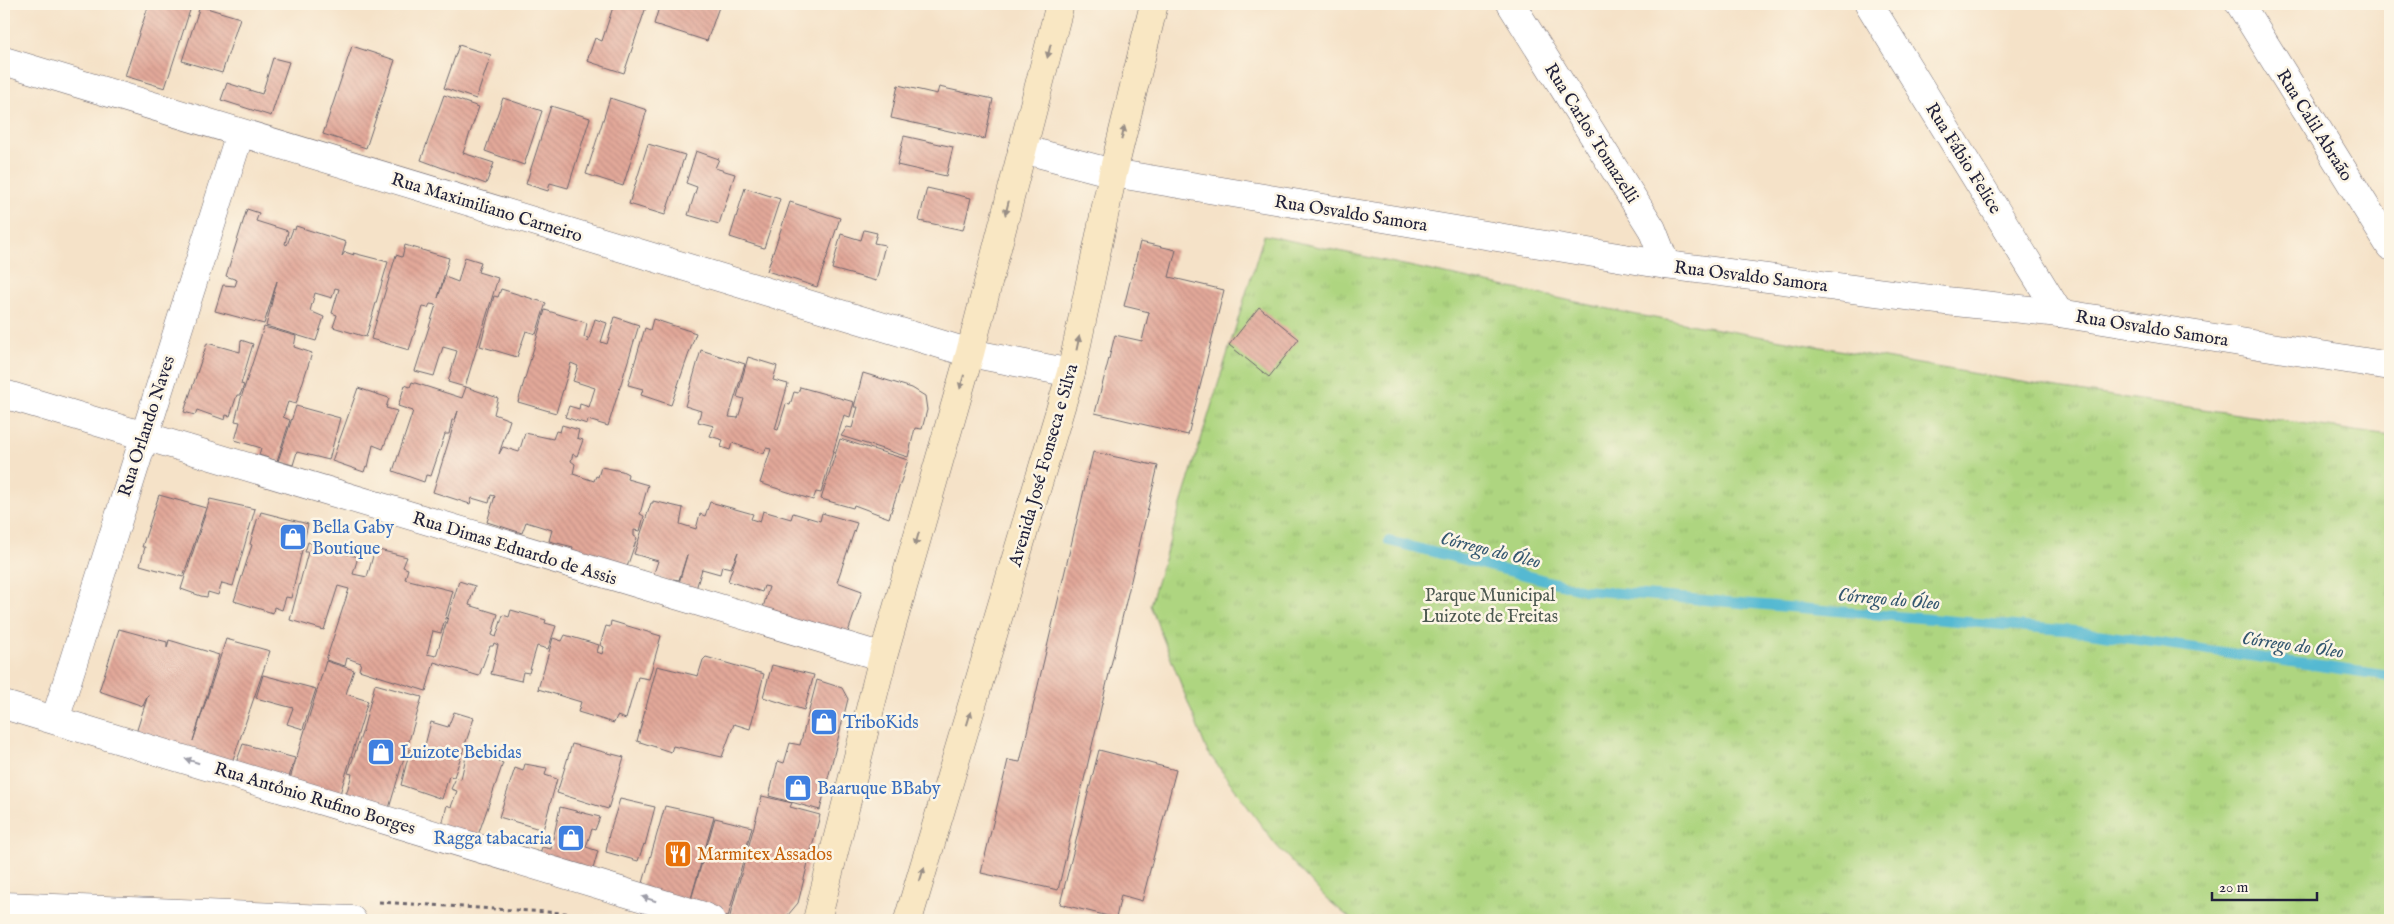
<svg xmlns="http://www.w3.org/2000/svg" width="2394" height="924" viewBox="0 0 2394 924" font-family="'IM FELL English',serif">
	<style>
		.grass { fill: url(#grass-tufts); stroke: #687c5e }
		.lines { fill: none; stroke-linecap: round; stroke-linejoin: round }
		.stream { stroke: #54b9d2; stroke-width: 10 }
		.building { fill: url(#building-back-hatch) }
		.minor-casing { stroke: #6c656c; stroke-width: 29 }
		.tertiary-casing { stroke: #6c656c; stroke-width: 29 }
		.secondary-casing { stroke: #6c656c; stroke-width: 29 }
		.path { stroke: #6c656c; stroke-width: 3; stroke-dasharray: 4 4; stroke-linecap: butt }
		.minor { stroke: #fff; stroke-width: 28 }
		.tertiary { stroke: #fff; stroke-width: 28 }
		.secondary { stroke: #f9e7c3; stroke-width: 28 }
		.oneway { fill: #988e86 }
		.oneway2 { fill: #9c9ca7 }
		.labels { text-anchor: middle; stroke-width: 5; stroke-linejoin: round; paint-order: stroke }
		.street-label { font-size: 18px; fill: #22223b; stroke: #fcf5e5 }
		.shop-label { font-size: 18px; fill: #366cbe; stroke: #fcf5e5; text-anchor: start }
		.park-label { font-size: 18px; fill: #4c5850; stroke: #fcf5e5 }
		.food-label { font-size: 18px; fill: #c56008; stroke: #fcf5e5; text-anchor: start }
		.water-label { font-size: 19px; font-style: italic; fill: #345770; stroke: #fcf5e5 }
	</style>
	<defs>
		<pattern id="grass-tufts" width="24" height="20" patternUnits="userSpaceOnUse" patternTransform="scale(1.25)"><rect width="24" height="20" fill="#aed580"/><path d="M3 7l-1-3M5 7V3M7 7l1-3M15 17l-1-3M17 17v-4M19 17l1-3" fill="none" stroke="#95b770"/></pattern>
		<pattern id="building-back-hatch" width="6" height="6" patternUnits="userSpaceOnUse" patternTransform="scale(1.25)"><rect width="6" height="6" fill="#e2a899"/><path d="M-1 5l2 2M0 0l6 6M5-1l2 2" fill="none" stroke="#c29085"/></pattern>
	</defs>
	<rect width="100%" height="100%" fill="#fcf5e5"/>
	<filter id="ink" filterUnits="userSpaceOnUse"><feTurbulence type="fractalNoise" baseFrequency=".02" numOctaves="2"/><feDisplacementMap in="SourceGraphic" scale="10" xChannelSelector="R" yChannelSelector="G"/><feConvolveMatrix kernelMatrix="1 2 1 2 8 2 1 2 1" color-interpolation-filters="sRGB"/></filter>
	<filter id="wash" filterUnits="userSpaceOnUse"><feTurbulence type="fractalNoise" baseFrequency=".0096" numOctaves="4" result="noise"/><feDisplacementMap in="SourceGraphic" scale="20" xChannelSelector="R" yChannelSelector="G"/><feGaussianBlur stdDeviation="1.12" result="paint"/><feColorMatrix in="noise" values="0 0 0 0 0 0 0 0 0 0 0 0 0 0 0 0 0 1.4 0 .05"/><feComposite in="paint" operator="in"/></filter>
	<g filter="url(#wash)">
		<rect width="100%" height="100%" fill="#f5e2c8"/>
		<!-- grass -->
		<polygon class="grass" points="1264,235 1637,315 2057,388 2390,436 2390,920 1352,920 1326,898 1275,844 1207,751 1150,605"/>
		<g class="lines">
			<!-- stream -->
			<polyline class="stream" points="1389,541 1584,590 2076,631 2390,676"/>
		</g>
		<g id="blocks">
			<!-- building -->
			<g class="building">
				<polygon points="149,4 192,4 165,88 125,76"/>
				<polygon points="614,4 647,4 624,73 587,61 595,38 602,41"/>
				<polygon points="660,4 720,4 707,41 654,24"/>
				<polygon points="200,6 240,18 222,73 182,61"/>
				<polygon points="459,45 491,55 476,99 444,88"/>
				<polygon points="352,46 395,60 366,148 323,134"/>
				<polygon points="273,58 289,62 271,116 221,100 227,83 262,94"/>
				<polygon points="898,85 937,94 939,87 993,99 985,139 891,118"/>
				<polygon points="444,95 479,107 463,153 494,163 486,184 421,160"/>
				<polygon points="503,98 542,111 524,165 485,151"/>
				<polygon points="610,98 647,110 623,186 586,174"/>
				<polygon points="551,106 590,118 568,188 550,183 548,191 526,184"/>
				<polygon points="904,136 953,147 946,176 897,165"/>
				<polygon points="648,144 685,155 665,215 629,204"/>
				<polygon points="696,151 719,159 715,168 735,174 719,224 688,215 697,187 686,183"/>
				<polygon points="745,188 780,199 764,248 730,237"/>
				<polygon points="927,188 971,198 963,230 919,221"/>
				<polygon points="790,202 840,218 817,287 767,271"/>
				<polygon points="247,209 259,213 256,221 288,231 285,244 287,245 293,229 295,230 296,226 346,242 342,256 345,252 354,255 353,253 388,262 366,337 333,327 337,315 332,313 339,289 335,288 332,298 315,293 310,311 324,317 316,341 266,326 277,281 264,324 215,311 223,285 235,286 237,280 226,276"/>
				<polygon points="864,230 877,233 874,243 885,245 876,281 832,269 841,234 861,240"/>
				<polygon points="1140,242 1176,250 1169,277 1224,290 1188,435 1095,413 1115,335 1142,341 1149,312 1124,306"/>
				<polygon points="405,245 449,258 438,298 445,277 458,282 465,257 481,262 478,272 498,278 465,387 448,382 457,351 443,347 434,376 415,371 436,305 430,304 428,308 423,307 409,350 371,339 396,255 402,257"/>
				<polygon points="501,289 546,303 536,334 526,331 517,357 480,346 494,296 498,297"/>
				<polygon points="1259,307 1299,339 1269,377 1229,345"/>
				<polygon points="545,310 587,323 584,337 588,338 588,342 595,319 607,323 601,342 607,344 615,317 639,325 608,426 588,420 587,424 565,417 569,406 579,409 580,404 589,407 595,388 573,381 578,366 571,363 556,413 518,402"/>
				<polygon points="653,319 696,333 671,405 641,395 643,389 628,385 645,328 650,330"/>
				<polygon points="264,327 296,336 294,347 312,353 296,404 288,402 283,417 290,420 277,461 259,455 261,448 235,440 240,422 235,421 241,398"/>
				<polygon points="241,340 253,344 241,384 244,385 240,395 237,395 230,416 226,415 225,420 197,410 195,415 184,412 207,343 240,352"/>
				<polygon points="701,350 745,364 729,417 738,418 744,399 737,397 748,357 777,366 773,380 788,384 775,429 778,430 786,404 790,405 794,392 798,393 800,387 854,402 850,417 844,415 821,493 816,492 813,500 760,483 771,449 766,448 764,454 732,443 730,450 721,447 723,440 710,436 714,426 698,422 701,411 685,406"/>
				<polygon points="863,373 912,388 925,396 927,410 922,429 915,428 908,457 841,436 847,427 852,428 858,407 854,407"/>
				<polygon points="412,382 462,398 466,387 498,398 494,414 510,420 499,454 503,447 519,452 525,433 553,439 556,431 560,432 562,425 579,430 577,438 583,440 577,456 573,454 571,461 575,464 573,474 594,481 596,476 598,477 601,467 622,471 628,474 627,479 648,485 640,514 644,516 640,531 634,530 634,536 637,538 627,567 571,553 573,547 549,541 552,530 526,522 522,533 487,522 495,496 491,495 489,503 472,498 470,504 433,492 458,411 455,420 452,420 449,434 445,434 431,476 426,475 424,482 393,471 413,411 398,406 405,385 410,387"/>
				<polygon points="358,388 389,398 386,408 397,411 383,449 373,445 368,467 366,466 364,472 332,461"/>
				<polygon points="296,406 340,418 329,460 297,452 293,465 278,461"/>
				<polygon points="840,439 908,460 889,518 854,505 853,508 821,499"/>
				<polygon points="1093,452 1158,466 1058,890 981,873 1008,760 1020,762"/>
				<polygon points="159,495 206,508 183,577 140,565 145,547 142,547"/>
				<polygon points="210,499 255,509 233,586 222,583 218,595 208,592 207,597 201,596 181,589"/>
				<polygon points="653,501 683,508 680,524 696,529 700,514 705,516 710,502 753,514 751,519 760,522 763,511 791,519 793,513 820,521 822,513 857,523 837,582 862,591 845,641 762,611 769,587 764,586 762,592 728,581 738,552 731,568 722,566 720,574 702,569 696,589 679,583 687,555 679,580 673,579 672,582 653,576 658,561 634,554 651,503 653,503"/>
				<polygon points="261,512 308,524 291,598 286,597 282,610 274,607 273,613 234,601 250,551 252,545 250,544 258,517 259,518"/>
				<polygon points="308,542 358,557 353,574 367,577 375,549 407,557 403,567 408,569 405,579 453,591 441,633 433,631 427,654 436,656 459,581 475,586 469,605 498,614 492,635 496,637 503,615 509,617 511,610 546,620 545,623 556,626 548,649 537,646 529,673 523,672 521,681 491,674 498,645 494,643 493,646 490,646 479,676 434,662 426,691 359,670 361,663 347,658 345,666 326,660 349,589 338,586 324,630 290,620 308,552 305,552"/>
				<polygon points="611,621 661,636 649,679 638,677 626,719 617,716 614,723 578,712 581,702 538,689 553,638 562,641 565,635 599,645 597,652 602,654 604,647 600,645 606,626 610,627"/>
				<polygon points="119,629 167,642 167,648 169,640 219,655 193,741 226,639 270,651 229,771 136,733 148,695 143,706 99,691"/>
				<polygon points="706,657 764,674 750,729 734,724 722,757 673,746 671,752 637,741 657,666 698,676 703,660"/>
				<polygon points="326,661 354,670 346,694 368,701 339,797 289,782"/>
				<polygon points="772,665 814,675 804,710 763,697"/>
				<polygon points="263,675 316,689 303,729 287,724 293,708 256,698"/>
				<polygon points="817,680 842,688 848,699 820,810 769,796 778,761 784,763 790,743 800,745"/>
				<polygon points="375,684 422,697 387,815 344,802 352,774 348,773 363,730"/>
				<polygon points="454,712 474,718 454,777 449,776 442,799 401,785 410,749 423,753 431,722 448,727"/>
				<polygon points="243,744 295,758 286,787 233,771"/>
				<polygon points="572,744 624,757 608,809 557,793"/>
				<polygon points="1099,750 1176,770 1142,901 1121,895 1116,918 1060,904"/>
				<polygon points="467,752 503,763 475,844 440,834 447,805 451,807 457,791 451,789 456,778 461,779"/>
				<polygon points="525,764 547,768 545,775 557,779 543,830 499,817 515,768 523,771"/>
				<polygon points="762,796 792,803 790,807 820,815 798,903 788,915 773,920 738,919 730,916"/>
				<polygon points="620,799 655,807 645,845 644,844 638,861 606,852 609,834"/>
				<polygon points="665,806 714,817 690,902 641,890"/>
				<polygon points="560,807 600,817 595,830 592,829 586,847 598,851 591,876 538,860 542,847 551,849"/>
				<polygon points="715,818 752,827 728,917 690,903"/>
			</g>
		</g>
	</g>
	<g filter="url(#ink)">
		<use href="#blocks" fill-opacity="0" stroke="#6c656c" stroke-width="1"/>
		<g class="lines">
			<!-- minor casing -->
			<g class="minor-casing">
				<g id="minor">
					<polyline points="1511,4 1652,229 1666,265"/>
					<polyline points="1869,4 2059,313"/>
					<polyline points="2240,4 2390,246"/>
					<polyline points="4,61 970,353 1071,373"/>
					<polyline points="1022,149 1113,173 1666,265 1946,301 2059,313 2390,366"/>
					<polyline points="4,394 883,657"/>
					<polyline points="4,705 700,915 711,920"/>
					<polyline points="55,720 240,133"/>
				</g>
			</g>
			<!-- tertiary casing -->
			<g class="tertiary-casing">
				<polyline id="tertiary" points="4,906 352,920"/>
			</g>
			<!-- secondary casing -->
			<g class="secondary-casing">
				<g id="secondary">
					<polyline points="817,920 883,657 970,353 1060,4"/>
					<polyline points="908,920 1071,373 1113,173 1154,4"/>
				</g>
			</g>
			<!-- path -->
			<polyline class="path" points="379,902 580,914"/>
			<!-- minor -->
			<use href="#minor" class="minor"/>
			<!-- tertiary -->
			<use href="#tertiary" class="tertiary"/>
			<!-- secondary -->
			<use href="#secondary" class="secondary"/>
		</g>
		<!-- one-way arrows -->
		<defs><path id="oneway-solid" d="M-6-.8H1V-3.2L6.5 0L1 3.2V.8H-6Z" transform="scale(1.25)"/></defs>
		<g class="oneway">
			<use href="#oneway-solid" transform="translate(1049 51) rotate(104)"/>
			<use href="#oneway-solid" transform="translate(1123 133) rotate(-77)"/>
			<use href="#oneway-solid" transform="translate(1007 208) rotate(104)"/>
			<use href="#oneway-solid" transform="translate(1078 343) rotate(-78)"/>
			<use href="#oneway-solid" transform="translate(962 382) rotate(106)"/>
			<use href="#oneway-solid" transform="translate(917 539) rotate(106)"/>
			<use href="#oneway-solid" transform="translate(969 718) rotate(-73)"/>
			<use href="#oneway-solid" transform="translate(922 874) rotate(-73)"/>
		</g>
		<g class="oneway2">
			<use href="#oneway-solid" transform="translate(192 761) rotate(-163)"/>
			<use href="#oneway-solid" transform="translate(649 899) rotate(-163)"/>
		</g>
	</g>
	<!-- icons -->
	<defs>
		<g id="shop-square" transform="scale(1.4375)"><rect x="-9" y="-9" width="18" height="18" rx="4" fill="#3f7fe0" stroke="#fcf5e5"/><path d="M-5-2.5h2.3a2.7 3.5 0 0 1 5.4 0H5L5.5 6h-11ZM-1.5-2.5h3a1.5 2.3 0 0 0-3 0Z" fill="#fff"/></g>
		<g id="restaurant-square" transform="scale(1.4375)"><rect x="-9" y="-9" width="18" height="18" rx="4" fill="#e8710a" stroke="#fcf5e5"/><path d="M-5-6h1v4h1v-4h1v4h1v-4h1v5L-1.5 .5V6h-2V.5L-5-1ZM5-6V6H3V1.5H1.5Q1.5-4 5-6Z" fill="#fff"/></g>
	</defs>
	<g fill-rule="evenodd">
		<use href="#shop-square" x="293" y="537"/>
		<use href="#shop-square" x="824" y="722"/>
		<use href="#shop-square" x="381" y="752"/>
		<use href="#shop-square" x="798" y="788"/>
		<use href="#shop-square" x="571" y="838"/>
		<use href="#restaurant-square" x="678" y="854"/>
	</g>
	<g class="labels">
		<!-- street labels -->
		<g class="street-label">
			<text transform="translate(2315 125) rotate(58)" y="6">Rua Calil Abraão</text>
			<text transform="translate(1592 133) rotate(58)" y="6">Rua Carlos Tomazelli</text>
			<text transform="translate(1964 158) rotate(58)" y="6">Rua Fábio Felice</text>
			<text transform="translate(487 207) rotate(17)" y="6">Rua Maximiliano Carneiro</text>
			<text transform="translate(1351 213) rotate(9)" y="6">Rua Osvaldo Samora</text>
			<text transform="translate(1751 276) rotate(7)" y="6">Rua Osvaldo Samora</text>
			<text transform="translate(2152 328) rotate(9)" y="6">Rua Osvaldo Samora</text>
			<text transform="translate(146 426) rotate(-72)" y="6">Rua Orlando Naves</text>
			<text transform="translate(1043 465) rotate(-74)" y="6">Avenida José Fonseca e Silva</text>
			<text transform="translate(515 548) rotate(17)" y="6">Rua Dimas Eduardo de Assis</text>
			<text transform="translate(315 798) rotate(17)" y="6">Rua Antônio Rufino Borges</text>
		</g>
		<!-- shop labels -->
		<g class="shop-label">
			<text x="312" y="533">Bella Gaby<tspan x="312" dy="21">Boutique</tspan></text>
			<text x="843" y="728">TriboKids</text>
			<text x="400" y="758">Luizote Bebidas</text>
			<text x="817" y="794">Baaruque BBaby</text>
			<text x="552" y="844" text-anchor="end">Ragga tabacaria</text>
		</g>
		<!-- park labels -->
		<g class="park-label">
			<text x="1490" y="601">Parque Municipal<tspan x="1490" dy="21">Luizote de Freitas</tspan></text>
		</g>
		<!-- food labels -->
		<g class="food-label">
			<text x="697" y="860">Marmitex Assados</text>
		</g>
		<!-- water labels -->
		<g class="water-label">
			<text transform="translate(1491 549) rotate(14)" y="7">Córrego do Óleo</text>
			<text transform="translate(1889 598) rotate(5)" y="7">Córrego do Óleo</text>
			<text transform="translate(2293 644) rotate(8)" y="7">Córrego do Óleo</text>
		</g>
	</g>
	<!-- margin -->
	<rect width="2394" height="924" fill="none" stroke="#fcf5e5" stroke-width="20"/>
	<!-- scale -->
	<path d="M2212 892v8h105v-8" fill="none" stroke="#22223b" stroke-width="2.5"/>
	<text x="2219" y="892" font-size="15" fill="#22223b" stroke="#fcf5e5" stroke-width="4" paint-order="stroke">20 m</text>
</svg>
